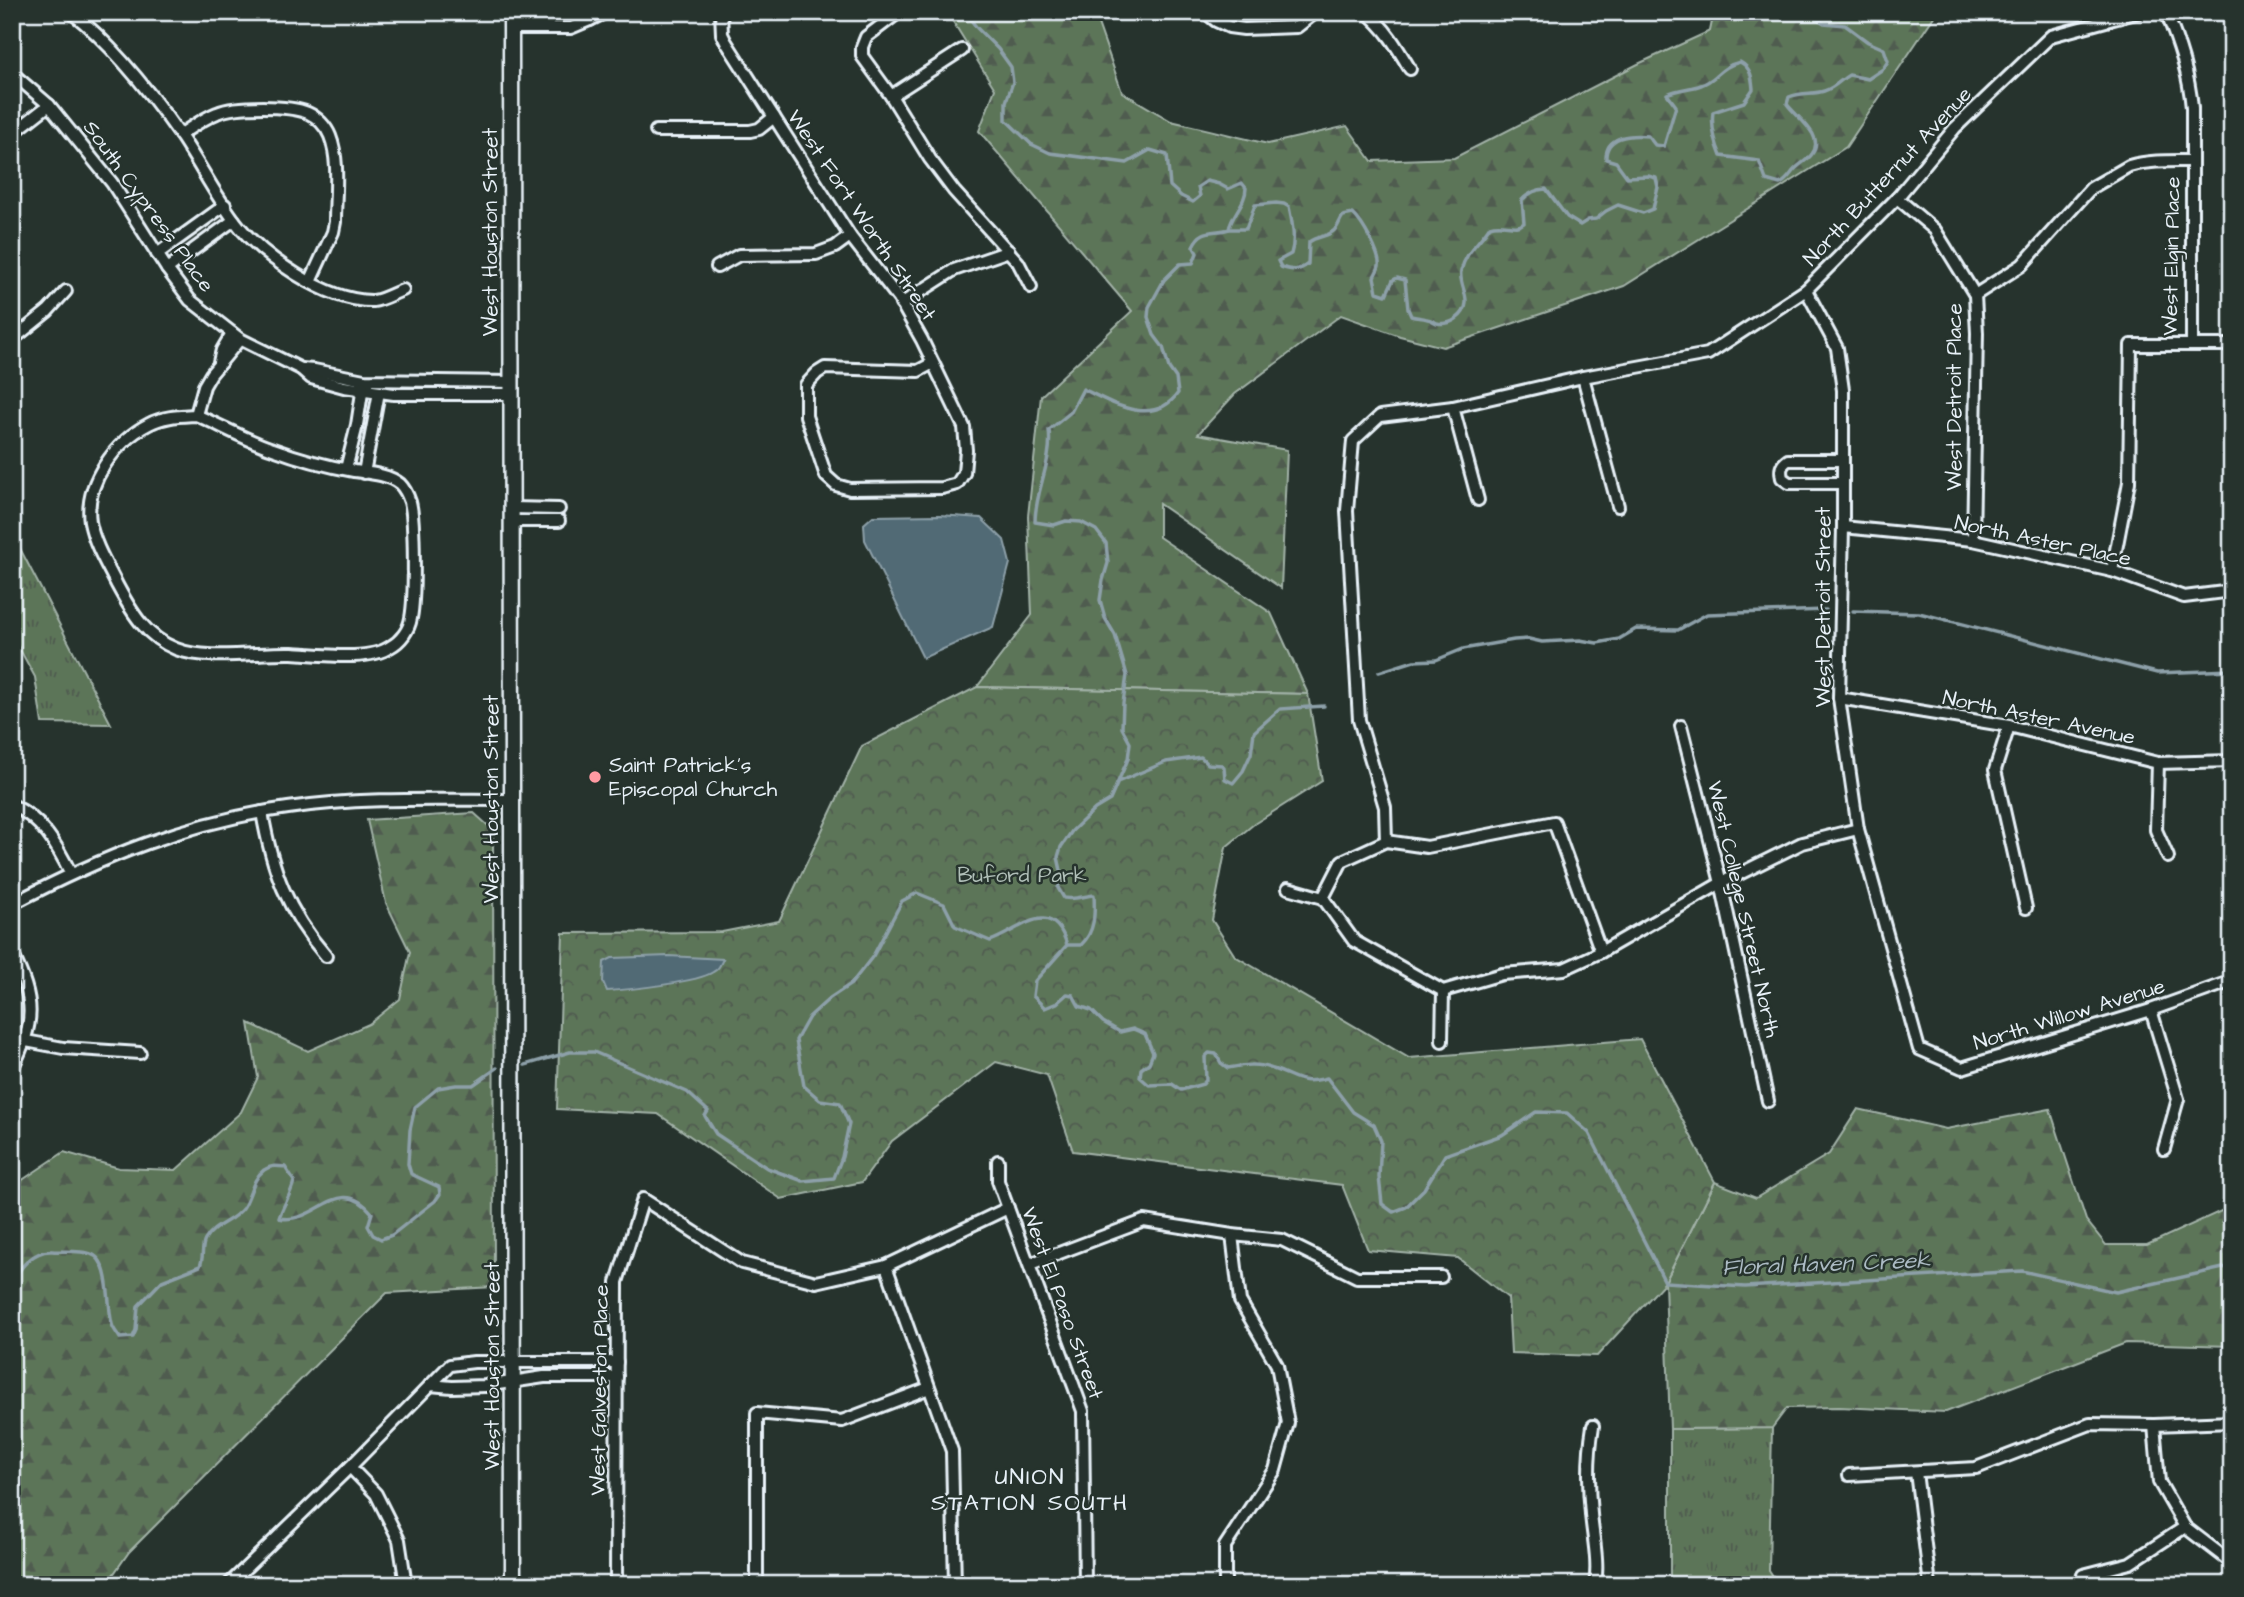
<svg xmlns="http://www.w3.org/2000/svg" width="2244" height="1597" viewBox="0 0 2244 1597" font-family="'Architects Daughter',sans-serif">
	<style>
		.grass { fill: url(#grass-tufts); stroke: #a2b2a8; stroke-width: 2 }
		.forest { fill: url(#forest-firs); stroke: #a2b2a8; stroke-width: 2 }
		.park { fill: url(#park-crowns); stroke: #a2b2a8; stroke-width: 2 }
		.water { fill: #516a75; stroke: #8da0a9; stroke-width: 2 }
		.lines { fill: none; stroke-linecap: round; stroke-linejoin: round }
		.stream { stroke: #8da0a9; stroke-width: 3.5 }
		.minor-casing { stroke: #e8f1f8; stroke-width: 16 }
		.major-casing { stroke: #e8f1f8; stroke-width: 19 }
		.minor { stroke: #26332d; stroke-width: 10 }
		.major { stroke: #26332d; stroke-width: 14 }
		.poi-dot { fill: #ff9aa2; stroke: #26332d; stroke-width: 2.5 }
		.labels { text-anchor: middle; stroke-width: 5; stroke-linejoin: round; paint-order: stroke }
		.street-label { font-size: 21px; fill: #e8f1f8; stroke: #26332d }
		.poi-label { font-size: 21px; fill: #e8f1f8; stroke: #26332d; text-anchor: start }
		.park-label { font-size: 21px; fill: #b0bfb8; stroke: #26332d }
		.water-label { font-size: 23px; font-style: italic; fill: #acbbc4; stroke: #26332d }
		.neighbourhood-label { font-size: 23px; letter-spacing: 2px; fill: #e8f1f8; stroke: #26332d }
	</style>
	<defs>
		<pattern id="grass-tufts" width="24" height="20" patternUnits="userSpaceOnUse" patternTransform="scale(1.75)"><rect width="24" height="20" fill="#5c7458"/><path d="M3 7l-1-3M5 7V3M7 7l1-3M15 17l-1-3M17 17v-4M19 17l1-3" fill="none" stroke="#505c50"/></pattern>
		<pattern id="forest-firs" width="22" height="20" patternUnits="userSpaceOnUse" patternTransform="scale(1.75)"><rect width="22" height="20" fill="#5c7458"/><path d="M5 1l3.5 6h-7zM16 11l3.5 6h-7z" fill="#505c50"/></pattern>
		<pattern id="park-crowns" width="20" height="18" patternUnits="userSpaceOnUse" patternTransform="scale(1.75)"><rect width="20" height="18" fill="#5c7458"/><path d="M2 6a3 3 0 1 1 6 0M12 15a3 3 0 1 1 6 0" fill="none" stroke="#505c50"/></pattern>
	</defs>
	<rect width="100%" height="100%" fill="#26332d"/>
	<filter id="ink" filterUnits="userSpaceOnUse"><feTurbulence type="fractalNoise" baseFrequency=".0143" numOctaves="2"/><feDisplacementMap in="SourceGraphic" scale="14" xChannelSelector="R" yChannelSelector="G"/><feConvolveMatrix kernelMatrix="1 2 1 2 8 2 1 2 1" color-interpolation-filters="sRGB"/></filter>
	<g filter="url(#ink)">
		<!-- grass -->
		<g class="grass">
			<polygon points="12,533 111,724 42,723 35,677 12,635"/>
			<polygon points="1772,1428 1769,1570 1779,1585 1670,1585 1670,1429"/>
		</g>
		<!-- forest -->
		<g class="forest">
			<polygon points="947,12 1094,12 1122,92 1171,121 1268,144 1347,126 1372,161 1454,158 1638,64 1710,31 1714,12 1937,12 1846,147 1624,286 1443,347 1400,336 1341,315 1235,394 1198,434 1287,450 1281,588 1159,504 1159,537 1271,613 1308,694 977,687 1032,615 1028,516 1041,396 1132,311 979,131 995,89"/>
			<polygon points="474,813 493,830 494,1287 387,1293 129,1552 106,1585 12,1585 12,1187 64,1152 119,1168 176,1170 241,1112 258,1077 249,1023 308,1051 369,1024 400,999 410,952 386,903 367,820"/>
			<polygon points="1858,1109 1946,1129 2050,1109 2086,1220 2106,1245 2147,1245 2232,1206 2232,1346 2126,1343 1946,1412 1839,1407 1787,1408 1772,1428 1670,1429 1665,1282 1715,1182 1756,1198 1829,1154"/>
		</g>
		<!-- park -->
		<polygon class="park" points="977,687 1308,694 1322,781 1254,824 1226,847 1212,920 1235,956 1409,1058 1640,1039 1715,1182 1665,1282 1597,1356 1511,1353 1508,1298 1458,1258 1368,1250 1342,1185 1073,1151 1047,1075 996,1062 892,1141 862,1182 781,1199 658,1114 557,1109 563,933 722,932 779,921 862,746"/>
		<!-- water -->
		<g class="water">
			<polygon points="940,515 981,518 1004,540 1010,563 993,627 923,658 865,540 864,524 873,516"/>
			<path d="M669,956L723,959C720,965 719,969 713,972C699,982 628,990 607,991L603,982L604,962L612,958Z"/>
		</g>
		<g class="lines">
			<!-- stream -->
			<g class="stream">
				<path d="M1229,229H1246L1255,205L1276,203L1284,204L1289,207C1292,222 1296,239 1291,254L1278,261L1281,267C1292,271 1299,271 1308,264L1309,242C1318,235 1330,238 1337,227C1339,224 1340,220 1343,216L1353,214C1362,222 1381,255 1379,266C1378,270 1375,274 1374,277L1377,292L1386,295L1393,280L1397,278L1405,280L1408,309L1411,316C1417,318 1422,317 1427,319C1431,319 1434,322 1437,323C1450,326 1465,316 1466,303C1467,293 1459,283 1461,271C1465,252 1480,242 1490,226C1503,221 1515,231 1524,223L1522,200C1528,194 1537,189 1546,189L1567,217L1580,225L1588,220L1596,219L1606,211L1618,205L1643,213L1653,209L1658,187L1656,178L1648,176L1627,177L1616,162L1606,159C1605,136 1630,134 1648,136L1655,145L1664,146L1676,106L1667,94C1678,89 1690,89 1701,85C1718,79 1719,67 1740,62C1751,68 1752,77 1753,89L1744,102L1713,112C1711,126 1716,144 1721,156L1759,161L1766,180L1780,184C1788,180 1790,174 1795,169C1801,163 1808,160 1812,154C1826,136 1796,117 1787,104L1789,97C1803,91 1813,95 1824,91C1835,88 1840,80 1849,75L1868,79L1883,69L1888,61L1884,49L1868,42L1845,25L1824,23L1807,12"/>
				<polyline points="1853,611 1919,613 2157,673 2232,670"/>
				<polyline points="1379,672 1414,661 1436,660 1463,649 1514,640 1529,639 1542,642 1580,640 1597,643 1619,639 1636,629 1678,630 1707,614 1826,610"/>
				<polyline points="1120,781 1166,762 1201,757 1208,764 1222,765 1224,767 1225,779 1233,783 1243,771 1251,754 1254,732 1280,709 1324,706"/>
				<path d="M1067,945L1035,981L1033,996L1045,1008L1057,1003L1067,994L1073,995L1079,1006L1091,1010L1103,1022L1120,1032L1133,1029L1145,1034L1153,1053L1149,1063L1141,1069L1140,1077L1149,1085L1172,1084L1181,1090L1203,1084L1206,1080L1205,1057L1209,1053L1216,1054L1221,1063L1228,1068C1243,1065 1258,1063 1273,1069C1298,1077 1298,1085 1327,1078L1353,1112L1374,1125L1381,1141L1379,1177L1382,1204L1393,1212L1406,1207L1424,1189L1445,1155L1502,1135L1536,1112L1567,1113L1589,1133L1665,1282L1745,1287L2022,1271L2116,1292L2232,1266"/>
				<path d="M525,1065L570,1052H594L687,1092L708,1111L705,1116L716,1134L767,1168L803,1181L834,1178L842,1157L849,1124L840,1103L820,1100L804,1086L796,1040L809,1017L830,998L851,984L873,956L902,901L917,893L944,904L955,926L990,941C1019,931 1052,895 1067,945H1081C1095,932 1095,914 1094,895C1083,896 1076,900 1064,898L1058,888L1062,875L1058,857L1061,847L1072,831L1095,809L1110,800L1128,759L1130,743L1122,728L1123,703L1127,675L1115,635L1105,618L1100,600L1103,580L1108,563L1106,543L1096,530L1081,522L1066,521L1054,525L1035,522C1035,490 1053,462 1049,430L1071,412L1083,389C1112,403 1153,428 1178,393L1176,378L1169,368L1163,347L1154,335L1148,317L1149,307L1164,280L1180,264L1193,263L1197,253L1193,246C1202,227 1214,234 1229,229C1232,214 1246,203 1246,188L1242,183L1228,189L1219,184L1207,181L1198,187L1200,196L1193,202L1181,196L1170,186L1167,155L1150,150L1127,163L1050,153L1031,144L1006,120V102L1013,82L1011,67L998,49L977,28L965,12"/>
				<path d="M12,1284C19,1268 33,1250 52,1251C64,1252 80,1250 91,1254C111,1260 107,1306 112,1324C113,1329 117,1333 120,1338L133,1337L136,1330L138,1306L162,1281L200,1266C204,1258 201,1247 205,1240C214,1224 233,1222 243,1208C251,1196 252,1179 264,1170C272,1165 277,1166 285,1167L294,1181C291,1195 283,1205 279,1218C317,1226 338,1172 372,1213L368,1226L373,1235L381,1239L392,1235L435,1201L440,1194L439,1187L411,1174L408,1164L410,1130L415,1107L438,1088L456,1085H473L497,1068"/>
			</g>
			<!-- minor casing -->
			<g class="minor-casing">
				<g id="minor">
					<path d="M71,12C112,44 150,92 180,135C199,163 214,193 234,220C261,256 327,302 373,301C383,300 394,293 403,290"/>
					<polyline points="721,12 722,34 726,42 850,236 899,299 922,340 964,427 966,450 964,473 957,484 942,488 850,489 836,485 826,476 806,416 806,385 817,373 825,368 918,371 933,363"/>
					<polyline points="899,12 866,37 862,47 862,56 891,96 930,159 954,191 1018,262 1031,287"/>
					<polyline points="1205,12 1216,21 1229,27 1244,29 1297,27 1316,12"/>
					<path d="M1366,12C1386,28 1397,47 1410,69"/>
					<path d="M2166,12C2179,44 2189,74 2192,108V345"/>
					<polyline points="511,16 571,15 590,20 571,28 511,28"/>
					<polyline points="590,20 606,12"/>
					<polyline points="12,73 49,105 112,183 167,269 190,300 240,339 301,369 311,378 344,387 394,394 512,394"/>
					<polyline points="891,96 962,50"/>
					<polyline points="656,131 750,131 759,129 774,117"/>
					<polyline points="12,134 49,105"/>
					<path d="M180,135C192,127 204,118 217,113C236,105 289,105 308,113C317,117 326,126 330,136C340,161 335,195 335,222L333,232L310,282"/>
					<polyline points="1897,198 1935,230 1975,295 1977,333 1973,540"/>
					<polyline points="157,254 225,205"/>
					<polyline points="717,267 739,255 816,254 835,247 850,236"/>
					<polyline points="167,269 234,220"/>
					<polyline points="1806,290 1837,348 1843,390 1843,527 1839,698 1858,829 1919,1049 1962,1068 2151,1010 2232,981"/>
					<path d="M1975,295L2022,265L2091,188L2129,166C2150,160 2171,161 2192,161"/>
					<polyline points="901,304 954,270 1009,251"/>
					<polyline points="12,337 17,336 48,311 66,291"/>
					<polyline points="219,362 222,350 232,333"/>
					<polyline points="301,369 314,370 364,380 512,382"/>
					<polyline points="1583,377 1618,506"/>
					<polyline points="1453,407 1478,500"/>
					<path d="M196,415C222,426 246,440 273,449C300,459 326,466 354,471C369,473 388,474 400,484C404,488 408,496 410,502C415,521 415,598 411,618C409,630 401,641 390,647C368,662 318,654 292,653C258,652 206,661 176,649C146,637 132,613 117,585C107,565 94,544 90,522C84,483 116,441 149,424C164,416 180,416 196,415Z"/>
					<polyline points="196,415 204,386 211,374 240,339"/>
					<path d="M1841,460H1788C1781,465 1780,469 1782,478L1789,483H1842"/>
					<polyline points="346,469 357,425 363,386"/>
					<polyline points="364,473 379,392"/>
					<polyline points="512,508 559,509"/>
					<polyline points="512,521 559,521"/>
					<polyline points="1843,527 1973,540 2112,571 2184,597 2232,591"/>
					<polyline points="2112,571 2129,482 2131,345 2232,345"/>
					<polyline points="1839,698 2009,726 2158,763 2232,761"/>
					<polyline points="1681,726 1721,883 1768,1101"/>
					<polyline points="2009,726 1995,770 2026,908"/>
					<polyline points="2158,763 2156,830 2168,857"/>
					<path d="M12,805C42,819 57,845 71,874"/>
					<path d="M262,812C272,870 287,911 326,956"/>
					<polyline points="1386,841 1385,807 1359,720 1347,511 1353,441 1380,416 1453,407 1583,377 1708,354 1806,290 1897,198 1955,128 2051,36 2139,12"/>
					<polyline points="1288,888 1323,898 1354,941 1443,991 1502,974 1564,969 1601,952 1721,883 1802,843 1858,829"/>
					<polyline points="1323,898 1342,861 1386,841 1427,847 1554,822 1601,952"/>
					<path d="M12,904C99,858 190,821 288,808C362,797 437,800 512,800"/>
					<path d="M12,953C36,1002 35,1022 12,1069"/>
					<polyline points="2151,1010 2178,1099 2164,1149"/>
					<polyline points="26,1041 63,1048 140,1053"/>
					<polyline points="1442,1041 1443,991"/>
					<polyline points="998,1161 998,1181 1083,1411 1085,1585"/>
					<polyline points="1030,1264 1144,1221 1232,1235 1282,1240 1357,1277 1441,1277"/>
					<polyline points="886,1266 952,1451 955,1585"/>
					<polyline points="430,1385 452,1387 485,1386 544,1377 617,1377"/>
					<polyline points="2154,1425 2159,1482 2185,1527 2232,1563"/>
					<path d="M1593,1426C1588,1455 1588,1484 1591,1514C1593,1538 1599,1561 1595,1585"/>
					<polyline points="350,1467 376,1494 399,1540 406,1585"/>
					<polyline points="1916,1472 1930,1585"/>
					<polyline points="1849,1475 1976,1468 2090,1424 2154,1425 2232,1422"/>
					<polyline points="228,1585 350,1467 450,1365 474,1362 617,1362"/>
					<polyline points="616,1585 617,1282 643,1199 742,1263 816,1282 886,1266 1008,1208"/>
					<polyline points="757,1585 757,1413 842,1421 929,1388"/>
					<polyline points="1225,1585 1225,1546 1275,1470 1288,1423 1277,1365 1240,1301 1232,1235"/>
					<polyline points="2085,1585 2083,1575 2130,1563 2185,1527"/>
				</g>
			</g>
			<!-- major casing -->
			<g class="major-casing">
				<polyline id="major" points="511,12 513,1585"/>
			</g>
			<!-- minor -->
			<use href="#minor" class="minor"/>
			<!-- major -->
			<use href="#major" class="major"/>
		</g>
	</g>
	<!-- markers -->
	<circle class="poi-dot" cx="595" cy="777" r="7"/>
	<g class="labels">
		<!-- street labels -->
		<g class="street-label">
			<text transform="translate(1887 176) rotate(-47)" y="7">North Butternut Avenue</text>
			<text transform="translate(149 206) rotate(54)" y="7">South Cypress Place</text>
			<text transform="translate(862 215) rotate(56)" y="7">West Fort Worth Street</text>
			<text transform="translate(490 232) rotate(-90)" y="7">West Houston Street</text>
			<text transform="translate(2171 256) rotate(-89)" y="7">West Elgin Place</text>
			<text transform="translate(1954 397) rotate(-90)" y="7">West Detroit Place</text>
			<text transform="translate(2043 540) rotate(12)" y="7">North Aster Place</text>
			<text transform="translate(1823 607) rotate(-90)" y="7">West Detroit Street</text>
			<text transform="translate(2039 717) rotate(12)" y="7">North Aster Avenue</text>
			<text transform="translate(491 799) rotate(-90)" y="7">West Houston Street</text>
			<text transform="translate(1744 909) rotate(77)" y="7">West College Street North</text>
			<text transform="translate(2069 1014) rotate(-17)" y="7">North Willow Avenue</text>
			<text transform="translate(1063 1303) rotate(70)" y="7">West El Paso Street</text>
			<text transform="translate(492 1366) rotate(-90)" y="7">West Houston Street</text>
			<text transform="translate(599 1390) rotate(-89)" y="7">West Galveston Place</text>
		</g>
		<!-- poi labels -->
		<g class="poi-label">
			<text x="609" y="772">Saint Patrick's<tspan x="609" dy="24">Episcopal Church</tspan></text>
		</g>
		<!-- park labels -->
		<g class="park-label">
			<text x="1022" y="882">Buford Park</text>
		</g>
		<!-- water labels -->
		<g class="water-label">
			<text transform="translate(1826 1263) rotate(-2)" y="8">Floral Haven Creek</text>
		</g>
		<!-- neighbourhood labels -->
		<g class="neighbourhood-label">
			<text x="1030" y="1484">UNION<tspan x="1030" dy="26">STATION SOUTH</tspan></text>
		</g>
	</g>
	<!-- margin -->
	<rect width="2244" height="1597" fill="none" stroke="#26332d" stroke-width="42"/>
	<rect x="21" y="21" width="2202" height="1555" fill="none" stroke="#e8f1f8" stroke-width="2.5" filter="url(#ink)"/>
</svg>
